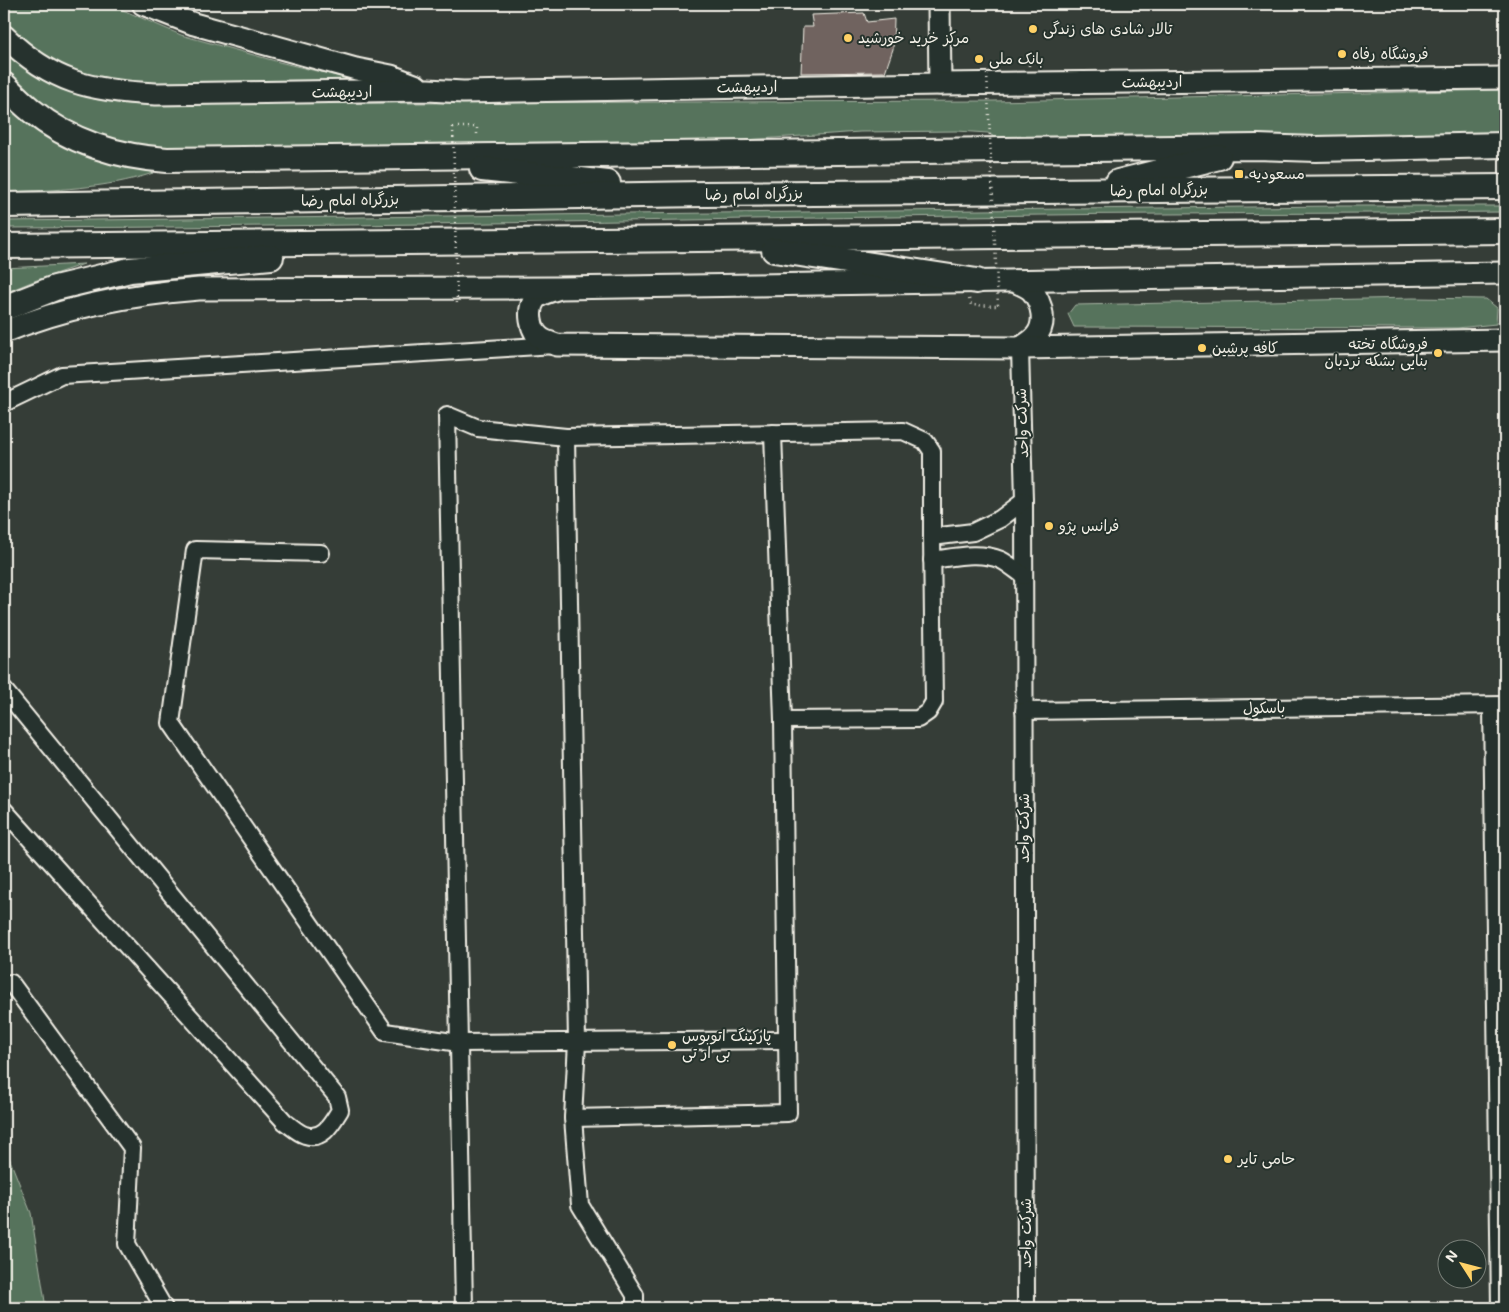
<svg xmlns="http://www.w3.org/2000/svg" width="1509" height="1312" viewBox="0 0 1509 1312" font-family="Mali,'Playpen Sans Arabic',sans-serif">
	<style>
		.green { fill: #56735b; stroke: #a5b2a2 }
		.building { fill: #70635e; stroke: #f4f1e8 }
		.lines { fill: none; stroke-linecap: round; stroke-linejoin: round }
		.minor-casing { stroke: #f4f1e8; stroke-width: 20 }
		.major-casing { stroke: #f4f1e8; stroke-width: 25 }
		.highway-casing { stroke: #f4f1e8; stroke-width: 28 }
		.path { stroke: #f4f1e8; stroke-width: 2.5; stroke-dasharray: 1 4; stroke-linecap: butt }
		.minor { stroke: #26332d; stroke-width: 16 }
		.major { stroke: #26332d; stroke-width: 21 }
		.highway { stroke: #26332d; stroke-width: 24 }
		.path-bridge { stroke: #f4f1e8; stroke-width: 2.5; stroke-dasharray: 1 4; stroke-linecap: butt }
		.poi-dot { fill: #ffd166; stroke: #26332d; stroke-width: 2 }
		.labels { text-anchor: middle; stroke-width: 4; stroke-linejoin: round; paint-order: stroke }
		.poi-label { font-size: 15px; fill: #f4f1e8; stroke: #26332d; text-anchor: start }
		.street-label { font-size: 15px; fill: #f4f1e8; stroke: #26332d }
	</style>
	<rect width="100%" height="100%" fill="#353d37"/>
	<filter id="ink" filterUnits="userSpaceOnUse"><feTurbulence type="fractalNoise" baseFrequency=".02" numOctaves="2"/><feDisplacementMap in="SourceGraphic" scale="10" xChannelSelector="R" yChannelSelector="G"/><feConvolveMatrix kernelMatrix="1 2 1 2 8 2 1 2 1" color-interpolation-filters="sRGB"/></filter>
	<g filter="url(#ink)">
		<!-- green -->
		<g class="green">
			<polygon points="4,4 109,4 181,35 279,62 362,82 135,83 86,76 63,66 42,54 26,43 4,22"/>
			<path d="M4,50C24,69 61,89 88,97C101,102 116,103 130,104L994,101L1505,90V133L1130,140L996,138L988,133L957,131L860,132L702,143L398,147L169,148L147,147L111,139L67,122L23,92L4,74Z"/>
			<path d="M4,98L134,167L153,173C105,189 54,190 4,192Z"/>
			<path d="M1339,206H1505V212C1324,214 1143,213 962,216C643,220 323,227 4,228V221Z"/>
			<polygon points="84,264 34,281 4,293 4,268"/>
			<polygon points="1413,298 1486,299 1497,308 1496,324 1457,328 1074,327 1068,314 1075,305"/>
			<polygon points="4,1145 31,1213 46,1308 11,1308 4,1299"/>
		</g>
		<!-- building -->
		<polygon class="building" points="864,13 867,22 894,19 893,49 885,72 801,73 803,27 813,27 811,15"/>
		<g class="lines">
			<!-- minor casing -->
			<g class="minor-casing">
				<g id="minor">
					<polyline points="1020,348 1024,501 1026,1308"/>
					<polyline points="4,403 62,375 555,345"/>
					<polyline points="566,437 577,1042 573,1118 580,1205 635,1295 635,1308"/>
					<polyline points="932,537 973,532 1000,519 1024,501"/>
					<polyline points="321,553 195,550 171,723 385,1032 459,1043 786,1040"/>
					<path d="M932,560C955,557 979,551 1001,560C1009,564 1017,571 1024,576"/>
					<path d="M4,690L337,1097L340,1110C332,1123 323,1141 305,1135C298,1133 291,1126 285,1122L4,810"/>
					<polyline points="1492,706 1500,1308"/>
					<polyline points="1024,711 1505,705"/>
					<polyline points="11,983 132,1148 127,1244 164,1308"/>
					<polyline points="573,1118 788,1113 783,720 773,433"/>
					<polyline points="464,1308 447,415 478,428 566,437 903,431 925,441 932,451 932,537 934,702 928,712 918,719 783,720"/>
				</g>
			</g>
			<!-- major casing -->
			<g class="major-casing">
				<g id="major">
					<polyline points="143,4 194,24 356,69 391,76 417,86"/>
					<polyline points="939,4 940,84"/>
					<path d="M4,36C52,83 91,91 156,94L428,90L463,92L940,84L1505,78"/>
					<path d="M1014,281C1020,284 1027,286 1032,291C1042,303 1047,323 1036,336C1032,341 1025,345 1020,348"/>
					<path d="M557,289C550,291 540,294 535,299C527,310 530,332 542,339C546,342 552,343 557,345L1020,348L1505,340"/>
					<path d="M4,332C65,307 133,294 199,289L559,288L1505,273"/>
				</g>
			</g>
			<!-- highway casing -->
			<g class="highway-casing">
				<g id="highway">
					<path d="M4,85C13,94 22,103 32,111C69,142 119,157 167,160L1257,147L1316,149L1505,145"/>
					<polyline points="482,169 608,183"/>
					<polyline points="1118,182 1219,157"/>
					<polyline points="4,205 704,194 1505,187"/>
					<polyline points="4,246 1505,231"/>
					<polyline points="774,250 977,281"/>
					<polyline points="4,308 55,288 130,270 271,257"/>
				</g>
			</g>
			<!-- path -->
			<g class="path">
				<polyline points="1029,66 1029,57"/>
				<polyline points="453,127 477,127 477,136"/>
				<polyline points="969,299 971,305 998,306"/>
			</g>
			<!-- minor -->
			<use href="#minor" class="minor"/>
			<!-- major -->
			<use href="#major" class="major"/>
			<!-- highway -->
			<use href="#highway" class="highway"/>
			<!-- path-bridge -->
			<g class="path-bridge">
				<polyline points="987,74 998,306"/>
				<polyline points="453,127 457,306"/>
			</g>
		</g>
	</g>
	<!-- markers -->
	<g class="poi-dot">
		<circle cx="1033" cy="29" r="5"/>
		<circle cx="848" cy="38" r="5"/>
		<circle cx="1342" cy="54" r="5"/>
		<circle cx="979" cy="59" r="5"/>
		<rect x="1234" y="169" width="10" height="10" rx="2.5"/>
		<circle cx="1202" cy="348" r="5"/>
		<circle cx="1438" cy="353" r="5"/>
		<circle cx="1049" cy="526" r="5"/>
		<circle cx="672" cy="1045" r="5"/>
		<circle cx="1228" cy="1159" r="5"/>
	</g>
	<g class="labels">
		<!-- poi labels -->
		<g class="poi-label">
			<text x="1043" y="34">تالار شادی های زندگی</text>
			<text x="858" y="43">مرکز خرید خورشید</text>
			<text x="1352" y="59">فروشگاه رفاه</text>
			<text x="989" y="64">بانک ملی</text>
			<text x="1249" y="179">مسعودیه</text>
			<text x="1428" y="349" text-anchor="end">فروشگاه تخته<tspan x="1428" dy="17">بنایی بشکه نردبان</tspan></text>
			<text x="1212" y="353">کافه پرشین</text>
			<text x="1059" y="531">فرانس پژو</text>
			<text x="682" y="1041">پارکینگ اتوبوس<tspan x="682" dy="17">بی ار تی</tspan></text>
			<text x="1238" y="1164">حامی تایر</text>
		</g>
		<!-- street labels -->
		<g class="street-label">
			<text transform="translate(1152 82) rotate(-1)" y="5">اردیبهشت</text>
			<text transform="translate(747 87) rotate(-1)" y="5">اردیبهشت</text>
			<text transform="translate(342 92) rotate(-1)" y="5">اردیبهشت</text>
			<text transform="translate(1159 190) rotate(-1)" y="5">بزرگراه امام رضا</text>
			<text transform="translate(754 194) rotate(-1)" y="5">بزرگراه امام رضا</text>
			<text transform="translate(350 200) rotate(-1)" y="5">بزرگراه امام رضا</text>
			<text transform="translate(1022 423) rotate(-92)" y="5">شرکت واحد</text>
			<text transform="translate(1264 708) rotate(-1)" y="5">باسکول</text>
			<text transform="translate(1024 828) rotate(-90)" y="5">شرکت واحد</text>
			<text transform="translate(1026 1233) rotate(-90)" y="5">شرکت واحد</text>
		</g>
	</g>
	<!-- margin -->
	<rect width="1509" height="1312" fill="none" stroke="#26332d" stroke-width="20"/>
	<rect x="10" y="10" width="1489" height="1292" fill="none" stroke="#f4f1e8" stroke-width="2" filter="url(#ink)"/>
	<!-- north arrow -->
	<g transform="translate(1462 1264) rotate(306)"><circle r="24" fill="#26332d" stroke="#787f78"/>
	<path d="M0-4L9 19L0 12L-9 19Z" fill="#ffd166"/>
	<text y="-8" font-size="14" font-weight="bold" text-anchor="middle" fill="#f4f1e8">N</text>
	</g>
</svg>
